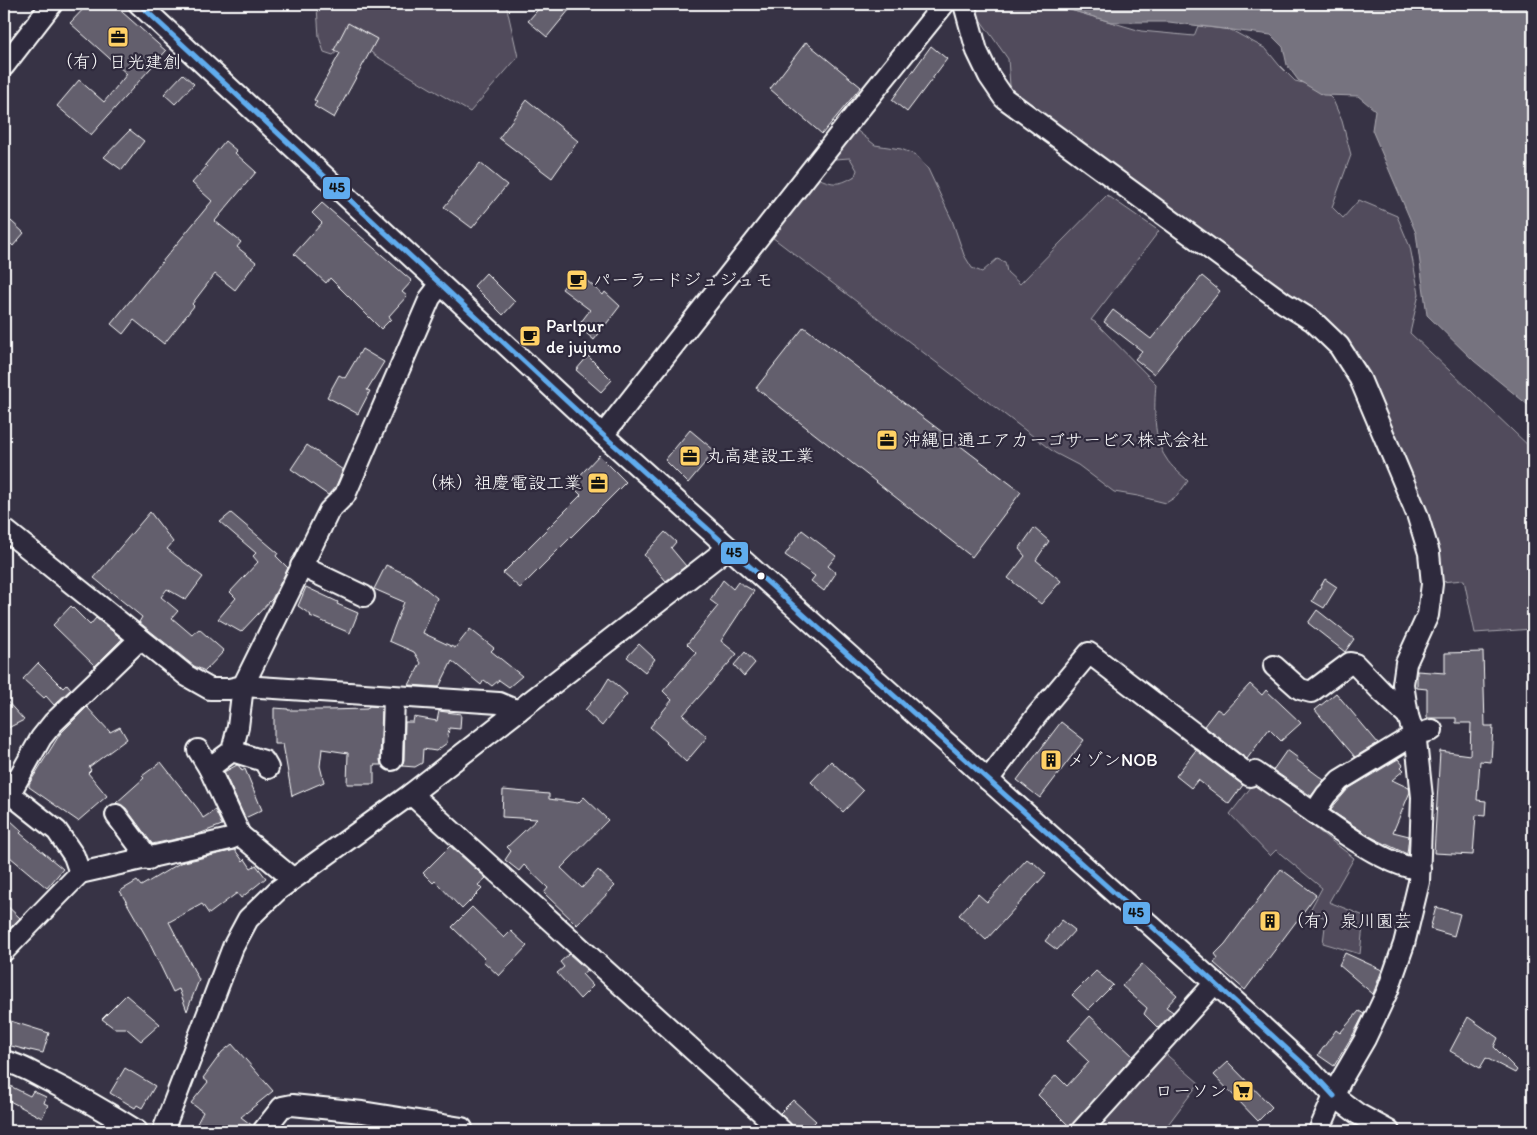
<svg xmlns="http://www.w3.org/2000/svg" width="1537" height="1135" viewBox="0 0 1537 1135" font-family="Itim,'Klee One',sans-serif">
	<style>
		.green { fill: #514c5c; stroke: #a8a6ae }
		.water { fill: #76737f; stroke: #adabb2 }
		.building { fill: #635f6d; stroke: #fff }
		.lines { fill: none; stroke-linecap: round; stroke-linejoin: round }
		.minor-casing { stroke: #fff; stroke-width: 24 }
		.minor { stroke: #2f2a3d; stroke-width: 20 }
		.bus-1-casing { stroke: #2f2a3d; stroke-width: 9 }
		.bus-1 { stroke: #60acee; stroke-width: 5 }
		.bus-dot { fill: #fff; stroke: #2f2a3d; stroke-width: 2 }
		.labels { text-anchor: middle; stroke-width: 4.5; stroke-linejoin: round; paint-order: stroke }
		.poi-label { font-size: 18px; fill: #fff; stroke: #2f2a3d; text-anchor: start }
		.line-badge { stroke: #2f2a3d; stroke-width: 2 }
		.pale-badge-label { font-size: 14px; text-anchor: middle; font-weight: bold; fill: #111 }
	</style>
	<rect width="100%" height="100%" fill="#373345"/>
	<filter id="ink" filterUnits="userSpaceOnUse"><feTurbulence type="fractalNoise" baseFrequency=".02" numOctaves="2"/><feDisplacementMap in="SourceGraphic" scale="10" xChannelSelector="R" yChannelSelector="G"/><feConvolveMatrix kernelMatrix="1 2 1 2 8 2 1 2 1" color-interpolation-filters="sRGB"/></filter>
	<g filter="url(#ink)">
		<!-- green -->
		<g class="green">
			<polygon points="314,4 506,4 518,57 470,112 376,56 354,39 333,55 324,52 319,37 317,7"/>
			<polygon points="977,4 1055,4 1057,6 1141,31 1194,36 1198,26 1231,30 1266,49 1279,65 1295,81 1320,87 1333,100 1342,121 1351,155 1332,207 1343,218 1359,200 1397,216 1410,247 1419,294 1410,333 1533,450 1533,629 1475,633 1464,580 1441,582 1361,371 1011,99 1008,59 979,18"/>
			<path d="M855,129L875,145L901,149L916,155L928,169L952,220L964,255L972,268L982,272L997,259L1005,262L1007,272L1020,284L1107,195L1159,231L1091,320L1095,322L1156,384C1154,406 1153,440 1166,458C1171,467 1181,474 1188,481L1177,496L1166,503L1138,496L1114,492L1078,465L1055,453L768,234L813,176C832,184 837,187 855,176L857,170L850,158L835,159L833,155Z"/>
			<polygon points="1255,782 1354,858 1329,902 1364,916 1360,954 1323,943 1326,918 1309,912 1322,888 1276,850 1270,856 1230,814"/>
			<polygon points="1161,1050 1199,1083 1163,1131 1107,1131 1096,1124"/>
		</g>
		<!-- water -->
		<polygon class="water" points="1055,4 1533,4 1533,409 1474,361 1427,315 1416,233 1372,130 1375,110 1358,96 1323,95 1298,80 1287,65 1283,47 1271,35 1169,22 1111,22 1057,6"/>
		<!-- building -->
		<g class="building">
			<polygon points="88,4 113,4 166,51 91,135 57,106 79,80 104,102 127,74 70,23"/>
			<polygon points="543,4 574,4 547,37 528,21"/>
			<polygon points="348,23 377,39 334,118 314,106 317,102 314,100 340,53 334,50"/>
			<polygon points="806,42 861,87 822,134 770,89"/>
			<polygon points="931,46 947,59 907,112 892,100"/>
			<polygon points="183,74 194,84 175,104 164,94"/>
			<polygon points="527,100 578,141 552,178 499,138"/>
			<polygon points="130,130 144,141 122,170 104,157"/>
			<polygon points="225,141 237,151 235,153 256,172 215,221 241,242 237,247 256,262 235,290 215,274 192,304 194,306 164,344 134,320 123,334 111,324 212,201 192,183 207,166 205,165"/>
			<polygon points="480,163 507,185 472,228 444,207"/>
			<polygon points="322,203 412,281 402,292 407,296 389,316 391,319 381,329 330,278 326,283 294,254 322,223 312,213"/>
			<polygon points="11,221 24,233 13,246 4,237 4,228"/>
			<polygon points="576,271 603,295 605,292 620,306 594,340 578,326 590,310 562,289"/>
			<polygon points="486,273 515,302 503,315 474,286"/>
			<polygon points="1202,276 1220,291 1154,374 1135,359 1142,351 1104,322 1113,310 1151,339"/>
			<polygon points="804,327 1021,492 972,557 756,388"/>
			<polygon points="362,349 384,362 367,390 370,391 358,414 327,397 339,375 345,378"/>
			<polygon points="588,356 612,380 601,392 576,370"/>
			<polygon points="690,430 715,451 688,483 665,460"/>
			<polygon points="307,445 343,470 336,486 328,495 291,469"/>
			<polygon points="599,455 626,482 520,588 503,573 581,495 571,485"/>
			<polygon points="150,512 173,542 167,549 203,577 186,600 167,589 161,597 178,611 172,618 192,635 199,629 224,651 205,671 194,666 139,622 142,617 94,578"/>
			<polygon points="231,513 278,553 276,556 288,568 272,599 241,632 218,619 236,598 230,592 258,562 253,556 256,553 220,522"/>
			<polygon points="1034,528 1049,541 1036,560 1061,581 1041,604 1008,578 1025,556 1019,549"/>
			<polygon points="802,530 836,556 828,566 836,573 824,591 811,581 815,576 785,555"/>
			<polygon points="665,532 676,542 671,548 686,566 666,581 644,555"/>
			<polygon points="386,565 410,576 437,598 423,633 455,648 470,629 494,648 491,651 522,676 509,687 499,680 492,686 484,680 481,685 452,661 439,687 409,685 421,663 414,652 389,641 404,602 374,589"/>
			<polygon points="1325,579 1337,587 1324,608 1312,601"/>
			<polygon points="723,580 733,589 738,582 754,591 721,641 737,654 683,715 707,737 686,762 666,743 667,742 650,727 672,700 663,691 696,653 687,644 718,606 710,600"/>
			<polygon points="306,587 338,602 337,604 358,613 350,633 310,616 311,615 298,606"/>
			<polygon points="71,606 90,625 96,618 122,639 95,666 53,625"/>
			<polygon points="1317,610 1354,639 1345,652 1308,623"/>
			<polygon points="639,644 655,659 645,672 627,657"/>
			<polygon points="745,652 755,663 744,676 734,665"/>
			<polygon points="1483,652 1485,726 1493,726 1491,762 1480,761 1477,800 1486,801 1485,816 1476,815 1473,855 1434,853 1440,751 1470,755 1471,723 1456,723 1456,718 1427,718 1427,689 1417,688 1417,671 1445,673 1445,653"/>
			<polygon points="38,663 63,688 67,684 71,689 54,705 46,696 44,698 23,679"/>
			<polygon points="609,678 627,694 602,726 585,710 601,691"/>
			<polygon points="1250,684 1262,695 1266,690 1301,723 1281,741 1269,729 1247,759 1204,726 1217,709 1223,713"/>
			<polygon points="1336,693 1378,743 1355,757 1315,710"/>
			<polygon points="4,698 24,720 4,730"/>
			<polygon points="369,706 382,707 380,760 381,765 374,765 374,784 347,784 348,753 322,749 320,766 324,782 292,796 283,744 274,744 274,708 288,709 288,710 327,710 367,709"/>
			<polygon points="87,707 110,732 120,727 127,739 89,767 91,770 88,773 107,796 78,821 29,787 29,784 60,734"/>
			<polygon points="439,711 461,714 460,729 449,728 447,743 436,751 423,749 422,763 415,767 402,766 404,760 405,722 413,722 414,717 437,721"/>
			<polygon points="1061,722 1084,740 1040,798 1017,780"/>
			<polygon points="1196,750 1243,785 1229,804 1198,780 1191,788 1176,776"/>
			<polygon points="1287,750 1298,758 1297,760 1324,780 1311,796 1273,770"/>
			<polygon points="1398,759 1403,765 1401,767 1404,770 1392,780 1409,788 1410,792 1393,832 1409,836 1407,854 1371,837 1330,810 1348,789"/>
			<polygon points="831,761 863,791 843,812 811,782"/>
			<polygon points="161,762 198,809 203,818 215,810 222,825 196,835 152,844 126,808 116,803 144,778 142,776"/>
			<polygon points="237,765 239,766 242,771 245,769 262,810 245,818 224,772"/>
			<polygon points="503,790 549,794 549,799 578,803 584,797 608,820 561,868 582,888 598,870 615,886 577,925 544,893 548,888 524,865 519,871 505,860 511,851 507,847 537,819 502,817"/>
			<polygon points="4,819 8,822 10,820 22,831 20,833 63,869 47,888 4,852"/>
			<polygon points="450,846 486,878 478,885 482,889 462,909 435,881 433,883 423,873"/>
			<polygon points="235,850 243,861 245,859 251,868 256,865 266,878 241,898 237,893 209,914 202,904 169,922 199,980 187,1011 179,989 173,992 147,938 120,891 137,881 141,886 180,863"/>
			<polygon points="1027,859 1031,862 1032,861 1046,874 986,940 959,915 978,894 987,902"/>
			<polygon points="1281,869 1316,895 1245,990 1214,963 1218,958 1215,954 1225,944"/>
			<polygon points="4,903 20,918 4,934"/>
			<polygon points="472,907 504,938 511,931 527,946 499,976 483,961 485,959 452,927"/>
			<polygon points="1436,907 1460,914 1454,936 1430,929"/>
			<polygon points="1062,920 1075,930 1057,950 1045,941"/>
			<polygon points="1345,953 1382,970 1373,994 1339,965"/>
			<polygon points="569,954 587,970 582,974 593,986 580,999 557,973 564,967 560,962"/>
			<polygon points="1142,964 1177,995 1166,1007 1173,1012 1158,1028 1144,1014 1147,1008 1122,986"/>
			<polygon points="1096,971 1113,985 1088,1010 1072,995"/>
			<polygon points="126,995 160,1024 141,1041 126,1028 114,1028 102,1019"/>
			<polygon points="1359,1011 1364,1014 1354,1033 1334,1066 1318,1055 1336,1030 1340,1033"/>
			<polygon points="1090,1016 1133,1056 1070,1127 1038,1095 1056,1075 1067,1086 1089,1062 1067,1041"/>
			<polygon points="1468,1017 1498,1038 1494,1047 1517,1070 1515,1073 1486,1058 1480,1068 1450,1051"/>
			<polygon points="4,1019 49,1033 43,1053 30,1050 30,1051 4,1044"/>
			<polygon points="232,1044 273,1091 241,1117 253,1126 251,1131 193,1131 203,1112 191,1103 208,1082 203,1078 222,1052"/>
			<polygon points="1228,1062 1272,1107 1258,1121 1214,1075"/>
			<polygon points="125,1068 155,1086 142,1108 137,1105 135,1108 110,1093"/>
			<polygon points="4,1083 30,1096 33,1091 46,1097 44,1103 48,1105 42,1118 4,1098"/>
			<polygon points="793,1100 816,1121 806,1131 795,1131 790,1123 780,1113"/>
		</g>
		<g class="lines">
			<!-- minor casing -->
			<g class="minor-casing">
				<g id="minor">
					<polyline points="139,4 603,435 1215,983 1312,1072 1334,1096 1358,1114 1389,1131"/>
					<polyline points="964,4 977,51 989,76 1004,98 1284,303 1313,321 1339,346 1360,379 1417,514 1429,553 1432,584 1428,615 1406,663 1403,684 1408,716 1416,741 1422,797 1419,882 1404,944 1388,990 1365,1039 1340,1082 1319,1131"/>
					<polyline points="4,66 52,4"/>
					<polyline points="603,435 850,121 944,4"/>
					<polyline points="4,529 187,676 210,689 229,689 243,686 499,703 518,711"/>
					<polyline points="301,566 364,596"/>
					<polyline points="1274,666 1300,689 1311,692 1350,663 1355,664 1383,693 1408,716"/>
					<polyline points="198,750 209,768"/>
					<polyline points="232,751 264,761 268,768"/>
					<polyline points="392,760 394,697"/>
					<polyline points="988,780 1037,715 1089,653 1250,776 1255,772 1314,813 1326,795 1340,780 1414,735 1432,730"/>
					<polyline points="4,789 57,831 74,856 80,873 4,951"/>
					<polyline points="10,793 41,738 53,723 140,639"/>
					<polyline points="411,794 782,1131"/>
					<path d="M1314,813C1341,831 1388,867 1420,869"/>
					<polyline points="116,815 149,859"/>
					<polyline points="240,835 209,768 232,751 238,727 243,686 329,511 345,495 430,298 440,285"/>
					<polyline points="80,873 230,839 240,835 292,878"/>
					<path d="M4,1061C18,1064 30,1071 43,1078C75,1094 107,1112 137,1131"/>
					<polyline points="163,1131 233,947 248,919 278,890 411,794 728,548"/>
					<polyline points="263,1131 282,1107 292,1105 362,1112 462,1128"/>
					<polyline points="1081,1131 1215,983"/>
				</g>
			</g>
			<!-- minor -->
			<use href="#minor" class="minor"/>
			<!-- bus-1 casing -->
			<g class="bus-1-casing">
				<polyline id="bus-1" points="139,4 603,435 1215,983 1312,1072 1334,1096"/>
			</g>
			<!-- bus-1 -->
			<use href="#bus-1" class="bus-1"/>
		</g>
	</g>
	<!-- icons -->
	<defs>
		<g id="office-square" transform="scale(1.125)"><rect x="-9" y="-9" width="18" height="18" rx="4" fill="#ffd166" stroke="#2f2a3d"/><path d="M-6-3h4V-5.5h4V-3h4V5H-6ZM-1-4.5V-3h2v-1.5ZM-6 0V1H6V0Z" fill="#111"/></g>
		<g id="cafe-square" transform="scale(1.125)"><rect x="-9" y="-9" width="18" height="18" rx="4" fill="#ffd166" stroke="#2f2a3d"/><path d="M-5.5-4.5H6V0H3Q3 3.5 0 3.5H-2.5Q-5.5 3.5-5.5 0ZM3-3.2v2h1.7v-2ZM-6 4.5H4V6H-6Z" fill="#111"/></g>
		<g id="building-square" transform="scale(1.125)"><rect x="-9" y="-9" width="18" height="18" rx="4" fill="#ffd166" stroke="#2f2a3d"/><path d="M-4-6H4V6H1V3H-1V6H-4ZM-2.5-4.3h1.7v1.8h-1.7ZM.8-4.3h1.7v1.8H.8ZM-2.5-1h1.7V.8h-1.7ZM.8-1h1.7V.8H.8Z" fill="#111"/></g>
		<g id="supermarket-square" transform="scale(1.125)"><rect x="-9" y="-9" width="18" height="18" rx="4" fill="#ffd166" stroke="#2f2a3d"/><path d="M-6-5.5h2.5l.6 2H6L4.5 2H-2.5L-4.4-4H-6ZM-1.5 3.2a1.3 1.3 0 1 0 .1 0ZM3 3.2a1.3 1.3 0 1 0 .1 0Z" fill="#111"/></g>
	</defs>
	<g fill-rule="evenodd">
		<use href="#office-square" x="118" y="37"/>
		<use href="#cafe-square" x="577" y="280"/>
		<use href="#cafe-square" x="530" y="336"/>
		<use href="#office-square" x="887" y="440"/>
		<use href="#office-square" x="690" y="456"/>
		<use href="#office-square" x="598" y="483"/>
		<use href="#building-square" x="1051" y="760"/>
		<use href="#building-square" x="1270" y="921"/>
		<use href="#supermarket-square" x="1243" y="1091"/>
	</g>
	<!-- markers -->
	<circle class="bus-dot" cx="761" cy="576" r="4.5"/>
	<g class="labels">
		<!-- poi labels -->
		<g class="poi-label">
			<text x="118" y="68" text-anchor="middle">（有）日光建創</text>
			<text x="593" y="286">パーラードジュジュモ</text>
			<text x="546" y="332">Parlpur<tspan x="546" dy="21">de jujumo</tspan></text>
			<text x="903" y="446">沖縄日通エアカーゴサービス株式会社</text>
			<text x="706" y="462">丸高建設工業</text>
			<text x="582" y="489" text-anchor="end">（株）祖慶電設工業</text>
			<text x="1067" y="766">メゾンNOB</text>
			<text x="1286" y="927">（有）泉川園芸</text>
			<text x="1227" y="1097" text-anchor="end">ローソン</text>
		</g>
	</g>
	<g class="line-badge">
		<rect x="322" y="176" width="29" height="24" rx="5" fill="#60acee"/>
		<rect x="720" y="541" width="29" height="24" rx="5" fill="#60acee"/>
		<rect x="1122" y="901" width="29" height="24" rx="5" fill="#60acee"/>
	</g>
	<g class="pale-badge-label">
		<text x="337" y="192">45</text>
		<text x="734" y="557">45</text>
		<text x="1136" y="917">45</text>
	</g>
	<!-- margin -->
	<rect width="1537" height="1135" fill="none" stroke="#2f2a3d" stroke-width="20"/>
	<rect x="10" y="10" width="1517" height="1115" fill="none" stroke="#fff" stroke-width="2" filter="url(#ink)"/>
</svg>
